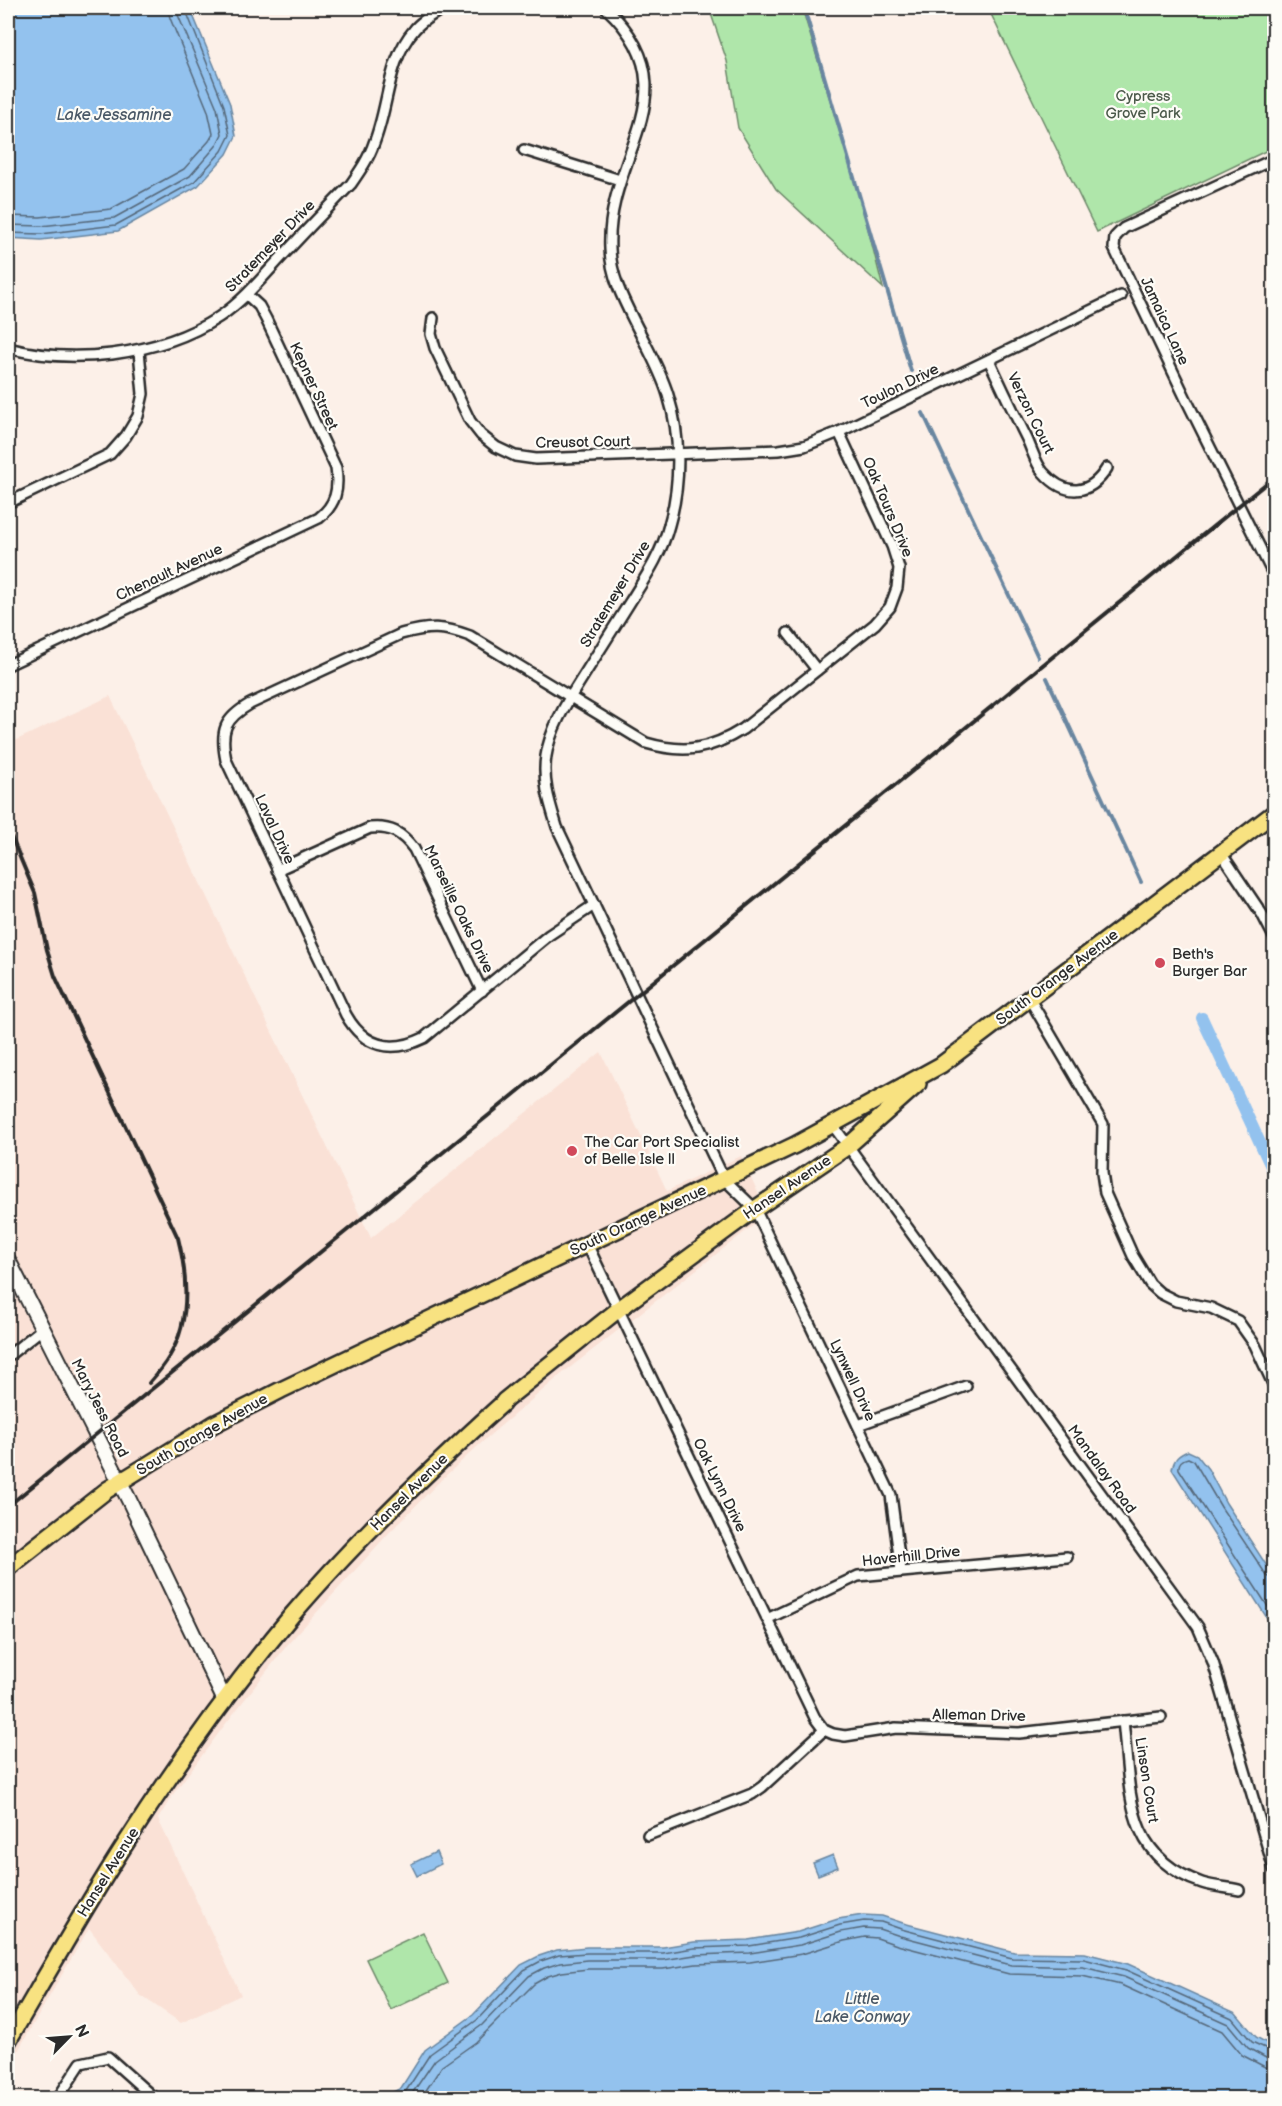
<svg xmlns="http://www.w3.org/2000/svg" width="1282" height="2106" viewBox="0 0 1282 2106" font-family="'Balsamiq Sans',sans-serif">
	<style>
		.built { fill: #fae1d6 }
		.green { fill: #afe6aa; stroke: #6d886a; stroke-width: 1.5 }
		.water { fill: #93c2ee; stroke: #6986a0; stroke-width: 1.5 }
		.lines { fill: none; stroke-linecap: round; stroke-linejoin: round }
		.shore { stroke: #556779; stroke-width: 1.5 }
		.stream { stroke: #6986a0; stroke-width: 4 }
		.canal { stroke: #93c2ee; stroke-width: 12 }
		.street-casing { stroke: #2b2b2b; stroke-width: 14 }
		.secondary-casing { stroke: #2b2b2b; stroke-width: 18 }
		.primary-casing { stroke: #2b2b2b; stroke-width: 20 }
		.street { stroke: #fdfcf7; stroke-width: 9 }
		.secondary { stroke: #fdfcf7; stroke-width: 14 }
		.primary { stroke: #f8e281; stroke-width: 15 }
		.rail { stroke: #2b2b2b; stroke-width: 4 }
		.poi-dot { fill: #d1495b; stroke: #fdfcf7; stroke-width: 2 }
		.labels { text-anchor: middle; stroke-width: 4.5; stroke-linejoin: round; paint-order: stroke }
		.park-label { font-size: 15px; fill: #4c5a4b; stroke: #fdfcf7 }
		.street-label { font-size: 15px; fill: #2b2b2b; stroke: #fdfcf7 }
		.poi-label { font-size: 15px; fill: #2b2b2b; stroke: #fdfcf7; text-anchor: start }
		.water-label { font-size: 16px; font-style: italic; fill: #4a5866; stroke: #fdfcf7 }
	</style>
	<rect width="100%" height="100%" fill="#fcf0e8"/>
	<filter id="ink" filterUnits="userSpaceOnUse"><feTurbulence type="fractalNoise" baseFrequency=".0167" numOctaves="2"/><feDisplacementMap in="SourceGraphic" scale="12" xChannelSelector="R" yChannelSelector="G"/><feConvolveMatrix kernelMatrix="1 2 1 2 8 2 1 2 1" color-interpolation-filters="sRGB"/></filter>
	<g filter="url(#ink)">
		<!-- built -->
		<polygon class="built" points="110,696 371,1238 601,1052 667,1191 741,1156 768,1214 563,1373 490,1435 441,1480 388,1534 288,1644 224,1726 174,1793 158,1819 241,1995 181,2023 140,1995 89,1928 8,2068 8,744"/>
		<!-- green -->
		<g class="green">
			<polygon points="709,8 802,8 862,205 883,288 776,189 738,128 727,61"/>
			<polygon points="988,8 1274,8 1274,147 1097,232"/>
			<polygon points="423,1932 448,1983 391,2010 366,1959"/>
		</g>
		<!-- water -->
		<g class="water">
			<polygon points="8,8 190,8 230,104 236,136 227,154 198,186 118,231 41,240 8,238"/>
			<path d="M1188,1451L1197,1455L1208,1469L1226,1503L1274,1577V1629L1172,1469C1174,1459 1178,1455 1188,1451Z"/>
			<polygon points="436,1852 441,1864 417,1876 411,1864"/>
			<polygon points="833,1855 838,1867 818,1875 813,1863"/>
			<polygon points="863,1915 882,1916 903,1923 1014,1952 1085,1953 1128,1964 1236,2013 1256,2037 1274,2047 1274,2098 382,2098 401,2088 425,2050 473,2015 521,1965 539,1956 557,1950 587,1947 663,1947 694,1942 748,1940 798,1932 838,1919"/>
		</g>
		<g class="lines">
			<!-- shore -->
			<g class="shore">
				<polyline points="8,216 40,217 111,209 184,169 209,141 213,134 208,111 170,18 168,8"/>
				<polyline points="8,225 41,226 114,218 190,176 216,146 222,134 217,108 178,15 177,8"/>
				<polyline points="8,233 41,234 116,225 194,182 222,151 230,135 224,106 185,8"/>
				<path d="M1274,1579L1267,1576L1221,1507L1194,1461L1188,1458C1182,1459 1178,1463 1179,1469L1274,1616"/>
				<polyline points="394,2098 406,2091 430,2054 477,2020 524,1970 541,1961 559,1955 587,1953 663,1953 694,1948 749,1946 799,1938 840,1925 864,1921 881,1922 901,1929 1012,1958 1084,1959 1126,1970 1232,2018 1252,2042 1274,2052"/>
				<polyline points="409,2098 435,2060 482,2025 529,1976 544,1968 560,1963 587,1960 663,1960 695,1955 750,1953 800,1945 841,1932 864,1928 879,1929 900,1936 1011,1965 1083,1967 1124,1977 1228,2024 1248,2048 1266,2058 1274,2060"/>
				<polyline points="421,2098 442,2066 476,2042 534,1984 548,1976 562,1972 588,1969 663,1969 696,1964 750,1962 802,1954 844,1941 865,1937 877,1938 897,1945 1009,1974 1082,1976 1121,1985 1222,2031 1242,2055 1265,2067 1274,2069"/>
			</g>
			<!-- stream -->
			<g class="stream">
				<polyline points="804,8 911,371"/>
				<polyline points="923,413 1038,657"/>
				<polyline points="1047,678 1141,882"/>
			</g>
			<!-- canal -->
			<polyline class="canal" points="1202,1018 1274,1173"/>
			<!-- street casing -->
			<g class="street-casing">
				<g id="street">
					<path d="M606,8C696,92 605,154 610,249C611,278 625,303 638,329C649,351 661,372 668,395C681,436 681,484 669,525C662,553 645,578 630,602C613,629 596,656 579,683C565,705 550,730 546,756C542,781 550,804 557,827L724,1179L755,1209L891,1495L901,1571"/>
					<polyline points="524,150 620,180"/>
					<polyline points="1274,159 1124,228 1115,237 1114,248 1186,399 1274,576"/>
					<polyline points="433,318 431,334 435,348 470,421 481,435 496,447 515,456 536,459 779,450 804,446 839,432 1121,296"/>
					<path d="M8,348C42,357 77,358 112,354C150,349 187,338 219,317C246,299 266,273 288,250C309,227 330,206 351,184C360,171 369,158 374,143C389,106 387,61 414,30C421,21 433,14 444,8"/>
					<path d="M989,360C1001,386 1014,413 1027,439C1032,450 1036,464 1043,472C1065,497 1090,496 1107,468"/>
					<polyline points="8,503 110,454 126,436 138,416 143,394 139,351"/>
					<polyline points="788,633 817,670"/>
					<path d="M8,665L319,518C336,504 339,490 336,468L266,319L259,306L247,295"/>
					<polyline points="1221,853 1262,914 1274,937"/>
					<path d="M277,870L370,828C391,826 402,833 414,849L482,991"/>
					<path d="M594,905L549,935L424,1038C391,1054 364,1047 346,1015L226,760C220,731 224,719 250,704L401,634C429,626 443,626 470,636L646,743C684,754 710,750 743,729L875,624L890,607L897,588L899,568L892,546L839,432"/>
					<polyline points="1029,998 1103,1124 1102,1173 1105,1193 1133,1256 1150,1284 1160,1293 1176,1301 1211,1308 1238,1321 1255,1345 1274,1386"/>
					<polyline points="832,1124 1198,1627 1213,1662 1274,1869"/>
					<polyline points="587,1244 815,1718 824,1730 833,1734 845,1736 896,1728 1019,1733 1161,1717"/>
					<polyline points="8,1356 42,1329"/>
					<polyline points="858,1425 966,1386"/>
					<polyline points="767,1619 858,1576 1067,1557"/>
					<path d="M1123,1721C1131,1790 1123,1856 1202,1883C1214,1887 1227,1887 1239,1890"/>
					<polyline points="648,1835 752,1794 762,1787 824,1730"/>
					<polyline points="58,2098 81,2063 108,2057 154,2098"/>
				</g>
			</g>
			<!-- secondary casing -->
			<g class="secondary-casing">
				<polyline id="secondary" points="8,1260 129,1500 225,1701"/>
			</g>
			<!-- primary casing -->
			<g class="primary-casing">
				<g id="primary">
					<polyline points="504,1401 619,1309 755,1209 848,1146 918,1084"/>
					<polyline points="8,1568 107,1490 214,1424 281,1390 795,1145 941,1065 1274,813"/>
					<path d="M8,2041C46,1976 83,1910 124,1846C175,1766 231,1688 292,1615C357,1539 429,1470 503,1403"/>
				</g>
			</g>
			<!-- street -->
			<use href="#street" class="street"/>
			<!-- secondary -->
			<use href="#secondary" class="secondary"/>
			<!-- primary -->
			<use href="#primary" class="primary"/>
			<!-- rail -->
			<g class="rail">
				<path d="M8,829L35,893L47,950L55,976L178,1238C188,1278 191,1321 169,1357C164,1366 156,1375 149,1383"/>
				<polyline points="8,1506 1274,477"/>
			</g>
		</g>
	</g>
	<!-- markers -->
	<g class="poi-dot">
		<circle cx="1160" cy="963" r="6"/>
		<circle cx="572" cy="1151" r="6"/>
	</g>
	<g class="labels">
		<!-- park labels -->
		<g class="park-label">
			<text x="1143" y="101">Cypress<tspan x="1143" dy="17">Grove Park</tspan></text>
		</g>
		<!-- street labels -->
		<g class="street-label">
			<text transform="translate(270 246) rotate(-46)" y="5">Stratemeyer Drive</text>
			<text transform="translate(1165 321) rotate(65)" y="5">Jamaica Lane</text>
			<text transform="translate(314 386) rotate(65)" y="5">Kepner Street</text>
			<text transform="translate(900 386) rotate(-26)" y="5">Toulon Drive</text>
			<text transform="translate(1031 413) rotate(64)" y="5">Verzon Court</text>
			<text transform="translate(583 442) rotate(-1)" y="5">Creusot Court</text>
			<text transform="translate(888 507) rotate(67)" y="5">Oak Tours Drive</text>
			<text transform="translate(169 572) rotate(-25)" y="5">Chenault Avenue</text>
			<text transform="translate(615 594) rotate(-59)" y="5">Stratemeyer Drive</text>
			<text transform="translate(275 829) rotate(65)" y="5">Laval Drive</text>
			<text transform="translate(459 909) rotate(64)" y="5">Marseille Oaks Drive</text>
			<text transform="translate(1057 977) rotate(-37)" y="5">South Orange Avenue</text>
			<text transform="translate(787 1187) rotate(-34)" y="5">Hansel Avenue</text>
			<text transform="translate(638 1220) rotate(-25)" y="5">South Orange Avenue</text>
			<text transform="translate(853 1380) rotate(65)" y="5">Lynwell Drive</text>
			<text transform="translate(100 1408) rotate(63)" y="5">Mary Jess Road</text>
			<text transform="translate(202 1434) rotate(-30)" y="5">South Orange Avenue</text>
			<text transform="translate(1102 1469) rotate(54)" y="5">Mandalay Road</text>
			<text transform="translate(720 1485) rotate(64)" y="5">Oak Lynn Drive</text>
			<text transform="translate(409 1492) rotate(-45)" y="5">Hansel Avenue</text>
			<text transform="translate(911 1556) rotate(-6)" y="5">Haverhill Drive</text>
			<text transform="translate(979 1715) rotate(1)" y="5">Alleman Drive</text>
			<text transform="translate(1147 1780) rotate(81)" y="5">Linson Court</text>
			<text transform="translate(108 1872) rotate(-58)" y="5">Hansel Avenue</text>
		</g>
		<!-- poi labels -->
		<g class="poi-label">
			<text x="1172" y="959">Beth's<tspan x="1172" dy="17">Burger Bar</tspan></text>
			<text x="584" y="1147">The Car Port Specialist<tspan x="584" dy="17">of Belle Isle ll</tspan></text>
		</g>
		<!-- water labels -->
		<g class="water-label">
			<text x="114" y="120">Lake Jessamine</text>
			<text x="862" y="2004">Little<tspan x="862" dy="18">Lake Conway</tspan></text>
		</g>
	</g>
	<!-- margin -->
	<rect width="1282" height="2106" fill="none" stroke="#fdfcf7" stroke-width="30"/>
	<rect x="15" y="15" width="1252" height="2076" fill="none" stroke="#2b2b2b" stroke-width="2" filter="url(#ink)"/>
	<!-- north arrow -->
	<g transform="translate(69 2037) rotate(65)" stroke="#fdfcf7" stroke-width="4.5" paint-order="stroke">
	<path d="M0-4.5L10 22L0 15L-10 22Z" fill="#2b2b2b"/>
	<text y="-9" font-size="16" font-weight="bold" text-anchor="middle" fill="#2b2b2b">N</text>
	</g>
</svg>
